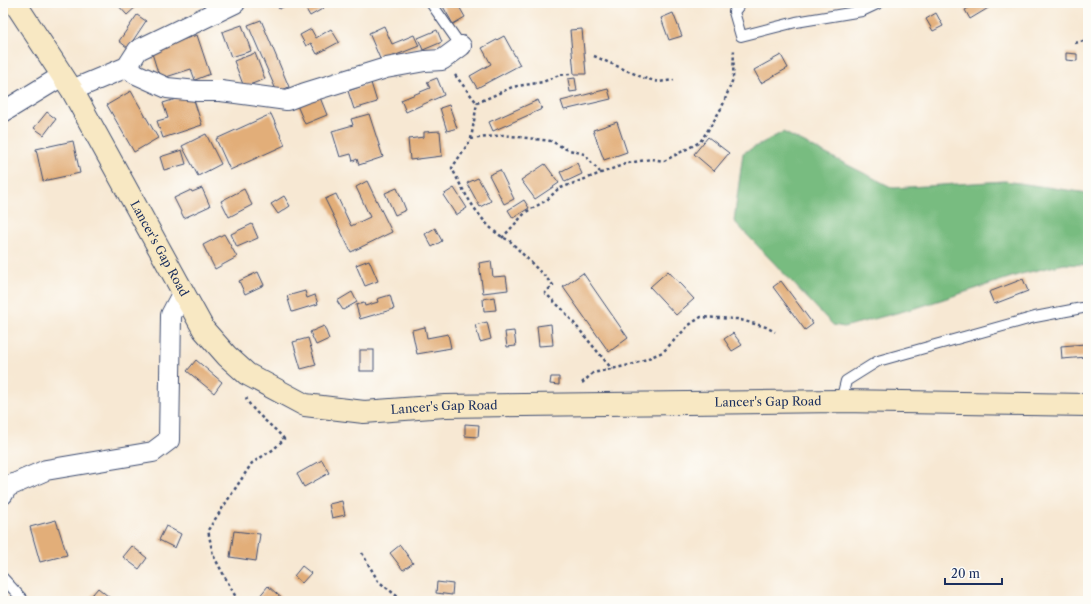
<svg xmlns="http://www.w3.org/2000/svg" width="1091" height="604" viewBox="0 0 1091 604" font-family="'Libre Caslon Text',serif">
	<style>
		.forest { fill: #78bc80; stroke: #4a766f }
		.building { fill: #e2ae79 }
		.lines { fill: none; stroke-linecap: round; stroke-linejoin: round }
		.lane-casing { stroke: #3c4b70; stroke-width: 12 }
		.street-casing { stroke: #3c4b70; stroke-width: 22 }
		.secondary-casing { stroke: #3c4b70; stroke-width: 24 }
		.path { stroke: #3c4b70; stroke-width: 2.5; stroke-dasharray: 3 3; stroke-linecap: butt }
		.lane { stroke: #fff; stroke-width: 10 }
		.street { stroke: #fff; stroke-width: 20 }
		.secondary { stroke: #f8e8c3; stroke-width: 22 }
		.labels { text-anchor: middle; stroke-width: 3.5; stroke-linejoin: round; paint-order: stroke }
		.street-label { font-size: 12px; fill: #1b2f5e; stroke: #fdfcf7 }
	</style>
	<rect width="100%" height="100%" fill="#fdfcf7"/>
	<filter id="ink" filterUnits="userSpaceOnUse"><feTurbulence type="fractalNoise" baseFrequency=".025" numOctaves="2"/><feDisplacementMap in="SourceGraphic" scale="8" xChannelSelector="R" yChannelSelector="G"/><feConvolveMatrix kernelMatrix="1 2 1 2 8 2 1 2 1" color-interpolation-filters="sRGB"/></filter>
	<filter id="wash" filterUnits="userSpaceOnUse"><feTurbulence type="fractalNoise" baseFrequency=".012" numOctaves="4" result="noise"/><feDisplacementMap in="SourceGraphic" scale="16" xChannelSelector="R" yChannelSelector="G"/><feGaussianBlur stdDeviation="0.9" result="paint"/><feColorMatrix in="noise" values="0 0 0 0 0 0 0 0 0 0 0 0 0 0 0 0 0 1.4 0 .05"/><feComposite in="paint" operator="in"/></filter>
	<g filter="url(#wash)">
		<rect width="100%" height="100%" fill="#f7e8d3"/>
		<!-- forest -->
		<polygon class="forest" points="783,132 893,188 1005,181 1088,193 1088,265 1064,264 1021,274 919,307 844,327 833,325 734,221 743,153"/>
		<g id="blocks">
			<!-- building -->
			<g class="building">
				<polygon points="116,3 136,3 138,5 127,15"/>
				<polygon points="276,3 288,3 289,4 279,9"/>
				<polygon points="305,3 320,3 324,8 310,16 303,4"/>
				<polygon points="441,3 457,3 465,17 453,24"/>
				<polygon points="977,3 994,3 995,4 970,19 965,10"/>
				<polygon points="673,13 682,36 669,40 661,18"/>
				<polygon points="936,13 943,26 933,31 926,19"/>
				<polygon points="137,15 146,21 128,48 119,41"/>
				<polygon points="261,20 289,87 277,92 248,25"/>
				<polygon points="242,25 251,51 231,57 222,32"/>
				<polygon points="384,26 392,44 414,35 419,46 381,61 369,33"/>
				<polygon points="311,29 316,38 331,29 339,42 317,54 311,43 306,46 300,35"/>
				<polygon points="582,29 586,74 574,74 570,30"/>
				<polygon points="437,30 442,42 423,50 418,38"/>
				<polygon points="197,35 210,74 195,80 191,69 160,79 151,50"/>
				<polygon points="504,36 520,65 477,88 470,76 491,64 482,48"/>
				<polygon points="255,53 265,79 244,87 234,61"/>
				<polygon points="1066,53 1077,54 1077,61 1066,60"/>
				<polygon points="781,55 788,68 761,83 754,70"/>
				<polygon points="437,78 444,95 406,112 401,100 430,88 427,82"/>
				<polygon points="575,78 577,91 570,92 568,79"/>
				<polygon points="371,83 377,102 354,109 348,91"/>
				<polygon points="608,89 611,99 564,110 561,101"/>
				<polygon points="131,91 158,138 134,152 107,105"/>
				<polygon points="192,94 202,125 163,138 157,121 168,118 163,103"/>
				<polygon points="319,95 327,115 305,124 296,103"/>
				<polygon points="538,100 542,109 493,131 489,122"/>
				<polygon points="449,105 457,128 447,131 440,108"/>
				<polygon points="47,112 56,119 44,135 34,128"/>
				<polygon points="271,114 285,145 230,170 216,139"/>
				<polygon points="369,114 383,157 359,165 357,159 353,161 351,154 340,157 332,131 353,125 351,119"/>
				<polygon points="617,122 627,152 604,160 593,130"/>
				<polygon points="440,131 442,156 410,160 408,139 424,137 424,132"/>
				<polygon points="206,134 221,164 198,176 182,146"/>
				<polygon points="708,137 729,153 714,171 694,154"/>
				<polygon points="73,141 80,173 43,181 36,149"/>
				<polygon points="182,150 186,164 164,170 160,157"/>
				<polygon points="577,163 582,174 565,182 560,172"/>
				<polygon points="545,164 559,183 535,199 521,180"/>
				<polygon points="500,170 514,199 504,204 489,175"/>
				<polygon points="478,178 491,201 480,207 467,183"/>
				<polygon points="367,181 392,232 351,252 325,199 336,194 351,226 370,217 356,187"/>
				<polygon points="202,188 210,206 184,218 174,198 191,190 192,192"/>
				<polygon points="397,188 406,210 395,215 385,193"/>
				<polygon points="454,188 467,208 456,215 443,195"/>
				<polygon points="244,189 252,205 229,217 221,201"/>
				<polygon points="284,196 290,206 278,214 271,204"/>
				<polygon points="524,200 529,208 513,218 508,210"/>
				<polygon points="252,224 258,238 237,247 231,234"/>
				<polygon points="435,228 442,241 432,247 425,234"/>
				<polygon points="224,234 237,257 215,269 203,245"/>
				<polygon points="369,260 378,281 365,286 356,265"/>
				<polygon points="491,261 493,277 506,276 508,290 483,293 479,263"/>
				<polygon points="668,271 694,299 676,315 650,287"/>
				<polygon points="258,272 264,285 245,294 239,281"/>
				<polygon points="583,273 628,338 609,352 563,287"/>
				<polygon points="1023,279 1028,291 994,304 989,292"/>
				<polygon points="781,281 813,324 805,330 773,287"/>
				<polygon points="305,291 307,298 315,295 318,304 292,312 287,296"/>
				<polygon points="352,292 357,302 343,310 337,301"/>
				<polygon points="390,295 394,309 360,319 356,305 364,303 365,306 378,302 377,299"/>
				<polygon points="494,297 496,310 484,311 483,299"/>
				<polygon points="487,322 491,339 480,342 475,325"/>
				<polygon points="551,324 553,345 539,346 537,326"/>
				<polygon points="324,326 329,339 316,345 310,332"/>
				<polygon points="425,327 427,338 448,334 451,348 417,354 412,330"/>
				<polygon points="514,331 516,346 507,347 505,332"/>
				<polygon points="733,333 742,345 732,351 724,339"/>
				<polygon points="308,338 316,365 301,369 293,342"/>
				<polygon points="1085,344 1087,357 1062,359 1061,346"/>
				<rect x="360" y="350" width="14" height="21"/>
				<polygon points="196,360 222,382 214,393 187,371"/>
				<polygon points="551,377 559,377 559,385 550,384"/>
				<polygon points="465,424 479,425 478,437 465,436"/>
				<polygon points="322,460 329,473 304,487 297,474"/>
				<polygon points="342,501 345,515 332,518 329,504"/>
				<polygon points="56,520 67,555 40,562 30,527"/>
				<polygon points="166,526 181,534 175,548 159,540"/>
				<polygon points="234,531 260,534 256,561 230,557"/>
				<polygon points="400,545 413,563 403,570 390,553"/>
				<polygon points="132,546 147,558 139,569 123,557"/>
				<polygon points="302,566 311,573 302,583 294,576"/>
				<polygon points="437,582 453,584 452,595 436,593"/>
				<polygon points="268,586 285,601 262,601 258,598"/>
				<polygon points="98,588 114,601 87,601"/>
			</g>
		</g>
	</g>
	<g filter="url(#ink)">
		<use href="#blocks" fill-opacity="0" stroke="#3c4b70" stroke-width="1"/>
		<g class="lines">
			<!-- lane casing -->
			<g class="lane-casing">
				<g id="lane">
					<polyline points="431,3 461,46"/>
					<polyline points="741,3 734,12 741,36 796,22 862,11 879,3"/>
					<polyline points="841,401 846,381 878,361 1035,317 1082,308"/>
					<polyline points="3,578 24,601"/>
				</g>
			</g>
			<!-- street casing -->
			<g class="street-casing">
				<g id="street">
					<polyline points="127,67 136,74 167,88 197,91 221,91 287,100 305,93 386,68 425,61 442,60 461,46"/>
					<polyline points="72,90 127,67 138,50 235,3"/>
					<polyline points="3,112 62,76"/>
					<polyline points="3,494 7,487 46,470 153,452 169,440 171,315 183,292"/>
				</g>
			</g>
			<!-- secondary casing -->
			<g class="secondary-casing">
				<g id="secondary">
					<path id="s1" d="M15,3L72,90L204,330L227,356L247,374L305,405L364,412L445,406L841,401L1088,405"/>
				</g>
			</g>
			<!-- path -->
			<g class="path">
				<polyline points="1075,43 1088,40"/>
				<polyline points="594,56 644,78 659,82 674,80"/>
				<path d="M570,74L559,75L543,82L512,87L477,103L471,139L452,168C462,190 485,232 509,240L553,285L545,293L563,310L612,369"/>
				<polyline points="455,75 477,103"/>
				<polyline points="471,139 503,135 551,141 566,149 584,154 600,172"/>
				<polyline points="502,238 526,212 547,200 558,189 628,163 651,159 664,161 700,142 712,124 722,107 733,79 734,48"/>
				<polyline points="582,383 593,373 634,364 663,352 689,325 701,317 737,319 766,327 775,332"/>
				<polyline points="362,553 378,581 403,601"/>
				<path d="M238,601L213,555L208,530L252,463L274,449L284,439C274,426 250,411 246,397"/>
			</g>
			<!-- lane -->
			<use href="#lane" class="lane"/>
			<!-- street -->
			<use href="#street" class="street"/>
			<!-- secondary -->
			<use href="#secondary" class="secondary"/>
		</g>
	</g>
	<g class="labels">
		<!-- street labels -->
		<g class="street-label">
			<text dy="4" stroke="none"><textPath href="#s1" startOffset="285">Lancer's Gap Road</textPath></text>
			<text dy="4" stroke="none"><textPath href="#s1" startOffset="969">Lancer's Gap Road</textPath></text>
			<text dy="4" stroke="none"><textPath href="#s1" startOffset="645">Lancer's Gap Road</textPath></text>
		</g>
	</g>
	<!-- margin -->
	<rect width="1091" height="604" fill="none" stroke="#fdfcf7" stroke-width="16"/>
	<!-- scale -->
	<path d="M945 578v6h57v-6" fill="none" stroke="#1b2f5e" stroke-width="2"/>
	<text x="951" y="578" font-size="12" fill="#1b2f5e" stroke="#fdfcf7" stroke-width="3" paint-order="stroke">20 m</text>
</svg>
